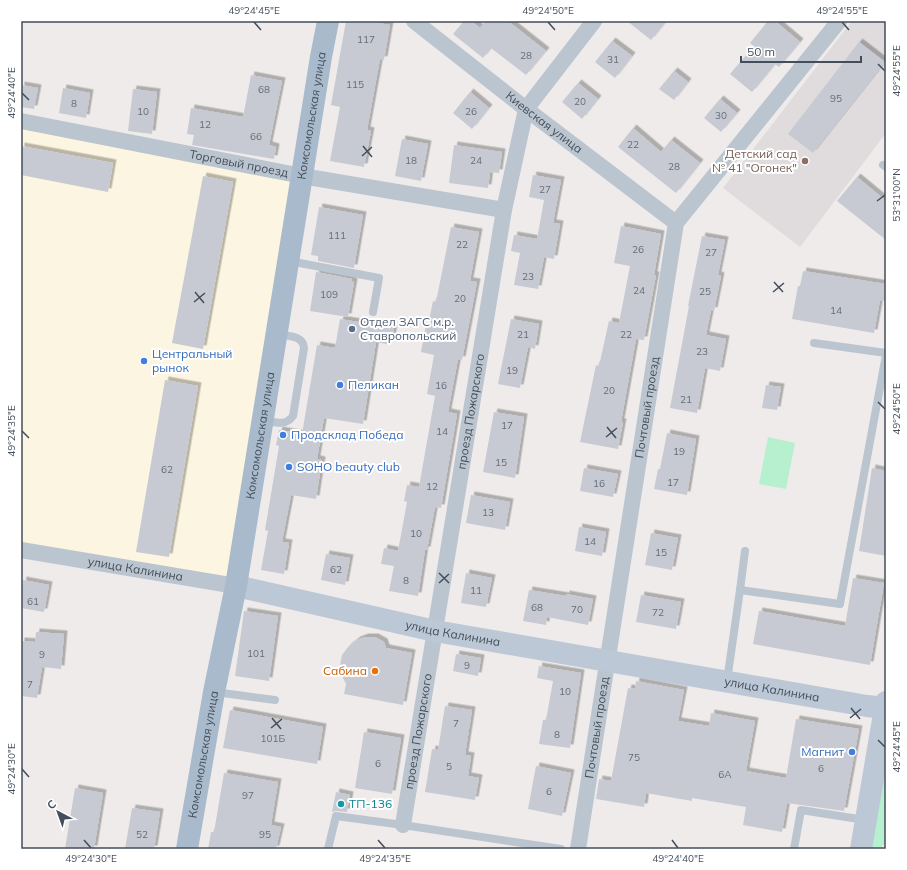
<svg xmlns="http://www.w3.org/2000/svg" width="907" height="870" viewBox="0 0 907 870" font-family="Mulish,sans-serif">
	<style>
		.commercial { fill: #fcf5e1 }
		.education { fill: #e0dcdd }
		.green { fill: #b6f0ce }
		.building { fill: #c7cad2; filter: url(#shadow) }
		.lines { fill: none; stroke-linecap: round; stroke-linejoin: round }
		.lane { stroke: #bbc5cf; stroke-width: 8 }
		.street { stroke: #bbc5cf; stroke-width: 16 }
		.secondary { stroke: #bcc8d6; stroke-width: 22 }
		.primary { stroke: #a9bacd; stroke-width: 22 }
		.ticks { fill: none; stroke: #434e5a; stroke-width: 1.5 }
		.education-dot { fill: #8d6e63; stroke: #fff; stroke-width: 1.5 }
		.service-dot { fill: #5c6f8a; stroke: #fff; stroke-width: 1.5 }
		.shop-dot { fill: #3f7fe0; stroke: #fff; stroke-width: 1.5 }
		.food-dot { fill: #e8710a; stroke: #fff; stroke-width: 1.5 }
		.culture-dot { fill: #0f9aa8; stroke: #fff; stroke-width: 1.5 }
		.labels { text-anchor: middle; stroke-width: 4; stroke-linejoin: round; paint-order: stroke }
		.number-label { font-size: 10px; fill: #646d78 }
		.street-label { font-size: 12px; fill: #434e5a; stroke: #fff }
		.education-label { font-size: 12px; fill: #785e54; stroke: #fff; text-anchor: end }
		.service-label { font-size: 12px; fill: #4e5e75; stroke: #fff; text-anchor: start }
		.shop-label { font-size: 12px; fill: #366cbe; stroke: #fff; text-anchor: start }
		.food-label { font-size: 12px; fill: #c56008; stroke: #fff; text-anchor: end }
		.culture-label { font-size: 12px; fill: #0d838f; stroke: #fff; text-anchor: start }
		.neatline { fill: none; stroke: #434e5a; stroke-width: 1.5 }
		.ticks-label { font-size: 10px; text-anchor: middle; fill: #434e5a }
	</style>
	<defs>
		<filter id="shadow"><feDropShadow dx="3.5" dy="-3.5" stdDeviation="0" flood-color="#0004"/></filter>
	</defs>
	<rect width="100%" height="100%" fill="#efebeb"/>
	<!-- commercial -->
	<polygon class="commercial" points="21,126 297,177 232,580 21,544"/>
	<!-- education -->
	<polygon class="education" points="852,21 886,21 886,133 800,247 723,188"/>
	<!-- green -->
	<g class="green">
		<polygon points="768,437 795,443 786,489 759,484"/>
		<polygon points="886,752 886,843 882,846 881,849 870,849"/>
	</g>
	<!-- building -->
	<g class="building">
		<polygon points="346,21 366,21 390,25 384,60 380,59 367,130 371,131 364,167 330,161 340,107 331,105"/>
		<polygon points="464,21 471,21 480,28 486,21 508,21 546,51 526,75 491,48 483,58 453,34"/>
		<polygon points="627,21 666,21 651,40"/>
		<polygon points="768,21 775,21 800,42 779,67 775,64 752,92 730,74 754,46 750,43"/>
		<polygon points="612,41 632,56 615,78 595,62"/>
		<polygon points="859,42 885,62 813,153 788,134"/>
		<polygon points="674,71 688,82 674,100 659,89"/>
		<polygon points="251,75 282,81 269,145 276,147 274,159 192,145 194,135 187,134 191,108 243,117"/>
		<polygon points="578,83 598,99 582,119 562,102"/>
		<polygon points="21,85 38,88 34,109 21,107"/>
		<polygon points="63,88 90,93 86,118 59,113"/>
		<polygon points="133,89 157,92 152,134 128,131"/>
		<polygon points="470,92 489,108 472,129 453,113"/>
		<polygon points="720,99 737,113 721,132 704,118"/>
		<polygon points="633,128 661,152 671,140 700,163 676,193 618,147"/>
		<polygon points="402,139 428,144 421,181 395,176"/>
		<polygon points="454,145 502,152 499,173 490,172 488,188 449,183"/>
		<polygon points="21,146 113,163 108,192 21,175"/>
		<polygon points="533,175 561,180 553,223 560,224 554,259 544,257 538,289 514,285 520,253 511,251 514,235 537,239 544,200 529,197"/>
		<polygon points="203,176 233,182 203,349 172,343"/>
		<polygon points="857,177 886,201 886,240 837,201"/>
		<polygon points="319,207 363,215 354,268 318,261 318,256 311,255"/>
		<polygon points="621,226 661,234 654,275 656,275 644,340 636,339 621,422 623,422 618,449 580,442 596,365 599,366 609,321 619,323 630,266 614,263"/>
		<polygon points="451,227 479,232 470,281 477,282 462,360 458,359 448,412 457,414 441,508 435,507 427,550 425,550 418,596 389,591 394,566 381,564 384,548 398,551 407,502 404,501 407,485 419,487 435,396 427,394 434,355 421,352 426,325 428,326 433,301 436,302"/>
		<polygon points="702,236 725,240 718,275 721,276 714,311 711,310 706,335 726,339 720,371 705,368 697,413 670,408 689,306 688,306"/>
		<polygon points="803,271 886,284 886,301 880,300 874,333 792,319 798,286 800,286"/>
		<polygon points="316,272 352,279 352,281 354,282 348,317 310,311"/>
		<polygon points="340,319 394,328 391,345 376,342 363,424 324,418 317,459 322,460 316,499 291,495 282,542 289,543 284,574 261,570 268,531 265,530 279,446 276,445 279,430 302,434 317,345 335,348"/>
		<polygon points="511,319 539,324 535,349 528,347 520,388 498,384"/>
		<polygon points="165,380 198,386 169,557 136,552"/>
		<polygon points="766,385 781,387 777,410 762,408"/>
		<polygon points="494,412 524,417 515,478 483,472"/>
		<polygon points="667,433 696,439 687,495 654,489 658,469 660,469"/>
		<polygon points="584,468 618,474 613,497 580,491"/>
		<polygon points="872,468 886,471 886,556 859,551"/>
		<polygon points="471,495 510,502 505,530 466,523"/>
		<polygon points="579,527 606,532 602,556 575,551"/>
		<polygon points="651,533 678,538 672,570 645,565"/>
		<polygon points="326,554 350,558 345,585 321,580"/>
		<polygon points="466,573 492,578 486,607 461,603"/>
		<polygon points="853,578 884,583 870,665 753,644 759,611 845,626"/>
		<polygon points="23,580 49,585 44,612 21,608 21,594"/>
		<polygon points="529,590 566,596 566,594 593,599 588,625 547,617 546,625 523,621"/>
		<polygon points="641,595 681,602 676,629 636,622"/>
		<polygon points="244,611 278,616 269,681 235,676"/>
		<polygon points="36,632 64,634 61,669 42,667 37,698 21,696 21,641 35,642"/>
		<polygon points="365,637 375,637 384,642 386,648 412,653 403,705 344,694 346,684 342,676 340,665 342,655 348,647 357,640"/>
		<polygon points="456,654 481,658 478,676 453,671"/>
		<polygon points="539,666 581,673 570,748 539,744 543,720 546,720 553,681 537,678"/>
		<polygon points="636,681 684,690 678,721 709,726 711,713 755,721 746,771 786,778 796,719 859,729 844,811 787,803 782,832 743,825 746,807 692,798 692,801 646,793 644,807 596,799 599,779 611,781 628,688 635,689"/>
		<polygon points="445,706 472,710 465,755 471,756 468,776 479,778 475,800 425,792 432,749 438,750"/>
		<polygon points="230,710 323,727 317,764 223,748"/>
		<polygon points="364,732 401,738 392,794 355,788"/>
		<polygon points="536,766 571,773 562,816 528,809"/>
		<polygon points="224,773 278,782 271,825 281,827 276,849 208,849 211,832 214,832"/>
		<polygon points="75,788 103,793 94,849 65,849"/>
		<polygon points="336,792 350,795 347,812 336,811 332,812"/>
		<polygon points="132,808 160,812 154,849 125,849"/>
	</g>
	<g class="lines">
		<!-- lane -->
		<g class="lane">
			<polyline points="883,165 886,167"/>
			<polyline points="289,261 379,278 373,312"/>
			<polyline points="814,343 886,353"/>
			<path d="M263,420C275,422 285,427 293,416L304,348C303,335 287,336 277,334"/>
			<polyline points="740,590 745,551"/>
			<polyline points="727,681 740,590 840,604 886,355"/>
			<polyline points="215,692 275,700"/>
			<polyline points="328,849 336,816 403,825 561,849"/>
			<polyline points="794,849 801,810 865,820"/>
		</g>
		<!-- street -->
		<g class="street">
			<path id="s1" d="M414,21L526,109L676,223"/>
			<path id="s2" d="M21,121L302,176L504,210"/>
			<path id="s3" d="M21,550L236,586"/>
			<path id="s4" d="M403,825L504,210L526,109L594,21"/>
			<path id="s5" d="M578,849L676,223L839,21"/>
		</g>
		<!-- secondary -->
		<g class="secondary">
			<path id="s6" d="M236,586L435,631L867,706L886,708"/>
			<polyline points="861,849 886,702"/>
		</g>
		<!-- primary -->
		<path class="primary" id="s7" d="M187,849L214,692L236,586L321,57L328,21"/>
	</g>
	<!-- ticks -->
	<path class="ticks" d="M254,22L261,30M548,22L555,30M842,22L849,30M878,64L885,71M22,93L29,100M363,146L372,157M362,156L372,147M877,201L885,195M774,282L783,292M195,292L204,303M773,292L784,283M194,302L205,293M878,402L885,409M607,427L616,438M22,431L29,438M606,437L617,428M439,573L449,583M439,583L449,574M851,708L860,719M272,718L281,729M850,718L861,709M271,728L282,719M878,740L885,747M22,769L29,777M84,840L91,848M378,840L385,848M672,840L678,848"/>
	<!-- markers -->
	<circle class="education-dot" cx="805" cy="161" r="4"/>
	<circle class="service-dot" cx="352" cy="329" r="4"/>
	<g class="shop-dot">
		<circle cx="144" cy="361" r="4"/>
		<circle cx="340" cy="385" r="4"/>
		<circle cx="283" cy="435" r="4"/>
		<circle cx="289" cy="467" r="4"/>
		<circle cx="852" cy="752" r="4"/>
	</g>
	<circle class="food-dot" cx="375" cy="671" r="4"/>
	<circle class="culture-dot" cx="341" cy="804" r="4"/>
	<g class="labels">
		<!-- number labels -->
		<g class="number-label">
			<text x="366" y="43">117</text>
			<text x="526" y="59">28</text>
			<text x="613" y="63">31</text>
			<text x="355" y="88">115</text>
			<text x="264" y="93">68</text>
			<text x="836" y="102">95</text>
			<text x="580" y="105">20</text>
			<text x="74" y="107">8</text>
			<text x="143" y="115">10</text>
			<text x="471" y="115">26</text>
			<text x="721" y="119">30</text>
			<text x="205" y="128">12</text>
			<text x="256" y="140">66</text>
			<text x="633" y="148">22</text>
			<text x="411" y="164">18</text>
			<text x="476" y="164">24</text>
			<text x="674" y="170">28</text>
			<text x="545" y="193">27</text>
			<text x="337" y="239">111</text>
			<text x="462" y="248">22</text>
			<text x="638" y="253">26</text>
			<text x="711" y="256">27</text>
			<text x="528" y="280">23</text>
			<text x="639" y="294">24</text>
			<text x="705" y="295">25</text>
			<text x="329" y="298">109</text>
			<text x="460" y="302">20</text>
			<text x="836" y="314">14</text>
			<text x="523" y="338">21</text>
			<text x="626" y="338">22</text>
			<text x="702" y="355">23</text>
			<text x="512" y="374">19</text>
			<text x="441" y="389">16</text>
			<text x="609" y="394">20</text>
			<text x="686" y="403">21</text>
			<text x="507" y="429">17</text>
			<text x="442" y="435">14</text>
			<text x="679" y="455">19</text>
			<text x="501" y="466">15</text>
			<text x="167" y="473">62</text>
			<text x="673" y="486">17</text>
			<text x="599" y="487">16</text>
			<text x="432" y="490">12</text>
			<text x="488" y="516">13</text>
			<text x="416" y="537">10</text>
			<text x="590" y="545">14</text>
			<text x="661" y="556">15</text>
			<text x="336" y="573">62</text>
			<text x="406" y="584">8</text>
			<text x="476" y="594">11</text>
			<text x="33" y="605">61</text>
			<text x="537" y="611">68</text>
			<text x="577" y="613">70</text>
			<text x="658" y="616">72</text>
			<text x="256" y="657">101</text>
			<text x="42" y="658">9</text>
			<text x="467" y="669">9</text>
			<text x="30" y="688">7</text>
			<text x="565" y="695">10</text>
			<text x="456" y="727">7</text>
			<text x="557" y="738">8</text>
			<text x="273" y="742">101Б</text>
			<text x="634" y="761">75</text>
			<text x="378" y="767">6</text>
			<text x="449" y="770">5</text>
			<text x="821" y="772">6</text>
			<text x="725" y="778">6А</text>
			<text x="549" y="795">6</text>
			<text x="248" y="799">97</text>
			<text x="142" y="838">52</text>
			<text x="265" y="838">95</text>
		</g>
		<!-- street labels -->
		<g class="street-label">
			<text dy="4" stroke="none"><textPath href="#s7" startOffset="744">Комсомольская улица</textPath></text>
			<text dy="4" stroke="none"><textPath href="#s1" startOffset="165">Киевская улица</textPath></text>
			<text dy="4" stroke="none"><textPath href="#s2" startOffset="222">Торговый проезд</textPath></text>
			<text dy="4" stroke="none"><textPath href="#s5" startOffset="447">Почтовый проезд</textPath></text>
			<text dy="4" stroke="none"><textPath href="#s4" startOffset="419">проезд Пожарского</textPath></text>
			<text dy="4" stroke="none"><textPath href="#s7" startOffset="420">Комсомольская улица</textPath></text>
			<text dy="4" stroke="none"><textPath href="#s3" startOffset="116">улица Калинина</textPath></text>
			<text dy="4" stroke="none"><textPath href="#s6" startOffset="222">улица Калинина</textPath></text>
			<text dy="4" stroke="none"><textPath href="#s6" startOffset="546">улица Калинина</textPath></text>
			<text dy="4" stroke="none"><textPath href="#s5" startOffset="123">Почтовый проезд</textPath></text>
			<text dy="4" stroke="none"><textPath href="#s4" startOffset="95">проезд Пожарского</textPath></text>
			<text dy="4" stroke="none"><textPath href="#s7" startOffset="96">Комсомольская улица</textPath></text>
		</g>
		<!-- education labels -->
		<g class="education-label">
			<text x="797" y="158">Детский сад<tspan x="797" dy="14">№ 41 "Огонек"</tspan></text>
		</g>
		<!-- service labels -->
		<g class="service-label">
			<text x="360" y="326">Отдел ЗАГС м.р.<tspan x="360" dy="14">Ставропольский</tspan></text>
		</g>
		<!-- shop labels -->
		<g class="shop-label">
			<text x="152" y="358">Центральный<tspan x="152" dy="14">рынок</tspan></text>
			<text x="348" y="389">Пеликан</text>
			<text x="291" y="439">Продсклад Победа</text>
			<text x="297" y="471">SOHO beauty club</text>
			<text x="844" y="756" text-anchor="end">Магнит</text>
		</g>
		<!-- food labels -->
		<g class="food-label">
			<text x="367" y="675">Сабина</text>
		</g>
		<!-- culture labels -->
		<g class="culture-label">
			<text x="349" y="808">ТП-136</text>
		</g>
	</g>
	<!-- border -->
	<rect width="907" height="870" fill="none" stroke="#ffffff" stroke-width="44"/>
	<!-- north arrow -->
	<g transform="translate(58 812) rotate(319)" stroke="#ffffff" stroke-width="3" paint-order="stroke">
	<path d="M0-3L7 15L0 10L-7 15Z" fill="#434e5a"/>
	<text y="-6" font-size="11" font-weight="bold" text-anchor="middle" fill="#434e5a">С</text>
	</g>
	<!-- scale -->
	<path d="M741 56v6h120v-6" fill="none" stroke="#434e5a" stroke-width="2"/>
	<text x="747" y="56" font-size="12" fill="#434e5a" stroke="#ffffff" stroke-width="3" paint-order="stroke">50 m</text>
	<rect x="22" y="22" width="863" height="826" class="neatline"/>
	<g class="ticks-label">
		<text x="254" y="14">49°24'45"E</text>
		<text x="548" y="14">49°24'50"E</text>
		<text x="842" y="14">49°24'55"E</text>
		<text transform="translate(896 71) rotate(-90)" y="4">49°24'55"E</text>
		<text transform="translate(11 93) rotate(-90)" y="4">49°24'40"E</text>
		<text transform="translate(896 195) rotate(-90)" y="4">53°31'00"N</text>
		<text transform="translate(896 409) rotate(-90)" y="4">49°24'50"E</text>
		<text transform="translate(11 431) rotate(-90)" y="4">49°24'35"E</text>
		<text transform="translate(896 747) rotate(-90)" y="4">49°24'45"E</text>
		<text transform="translate(11 769) rotate(-90)" y="4">49°24'30"E</text>
		<text x="91" y="862">49°24'30"E</text>
		<text x="385" y="862">49°24'35"E</text>
		<text x="678" y="862">49°24'40"E</text>
	</g>
</svg>
